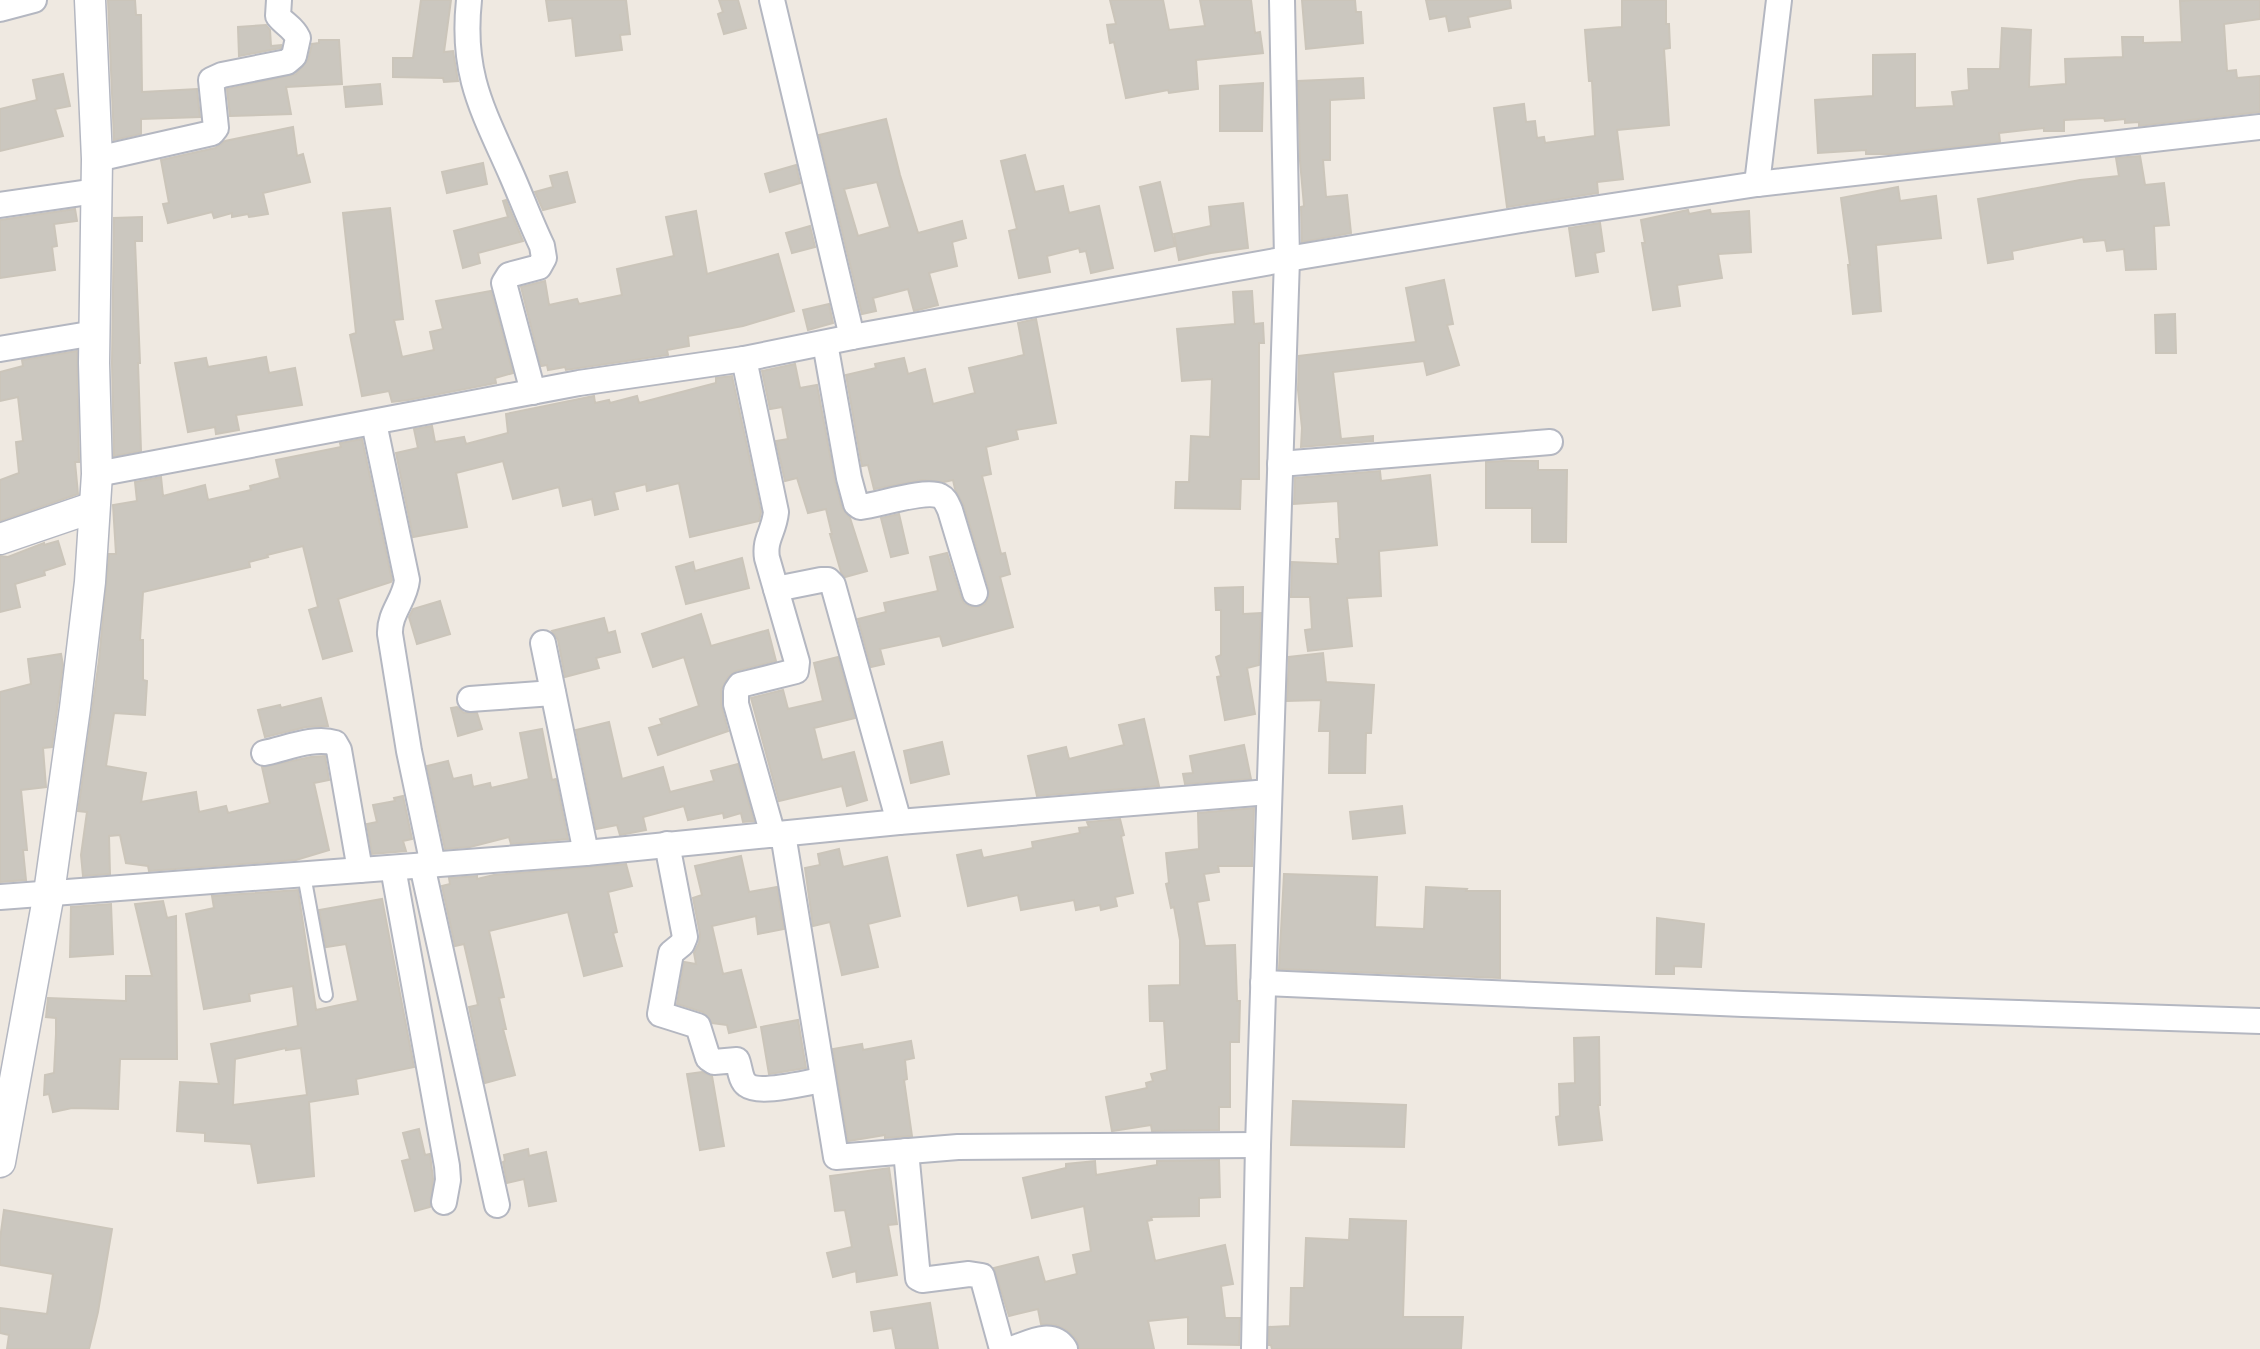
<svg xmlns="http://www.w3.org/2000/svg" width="2260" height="1349" viewBox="0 0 2260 1349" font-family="'Open Sans',sans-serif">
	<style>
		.building { fill: #cbc7bf; stroke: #cbc5ba; stroke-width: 2; fill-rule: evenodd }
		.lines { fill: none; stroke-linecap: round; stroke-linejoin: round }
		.service-casing { stroke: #b4b7c1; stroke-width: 16 }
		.minor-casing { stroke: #b4b7c1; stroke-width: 28 }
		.tertiary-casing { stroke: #b4b7c1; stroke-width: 33 }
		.service { stroke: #fff; stroke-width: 12 }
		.minor { stroke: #fff; stroke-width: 24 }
		.tertiary { stroke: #fff; stroke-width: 30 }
	</style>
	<rect width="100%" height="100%" fill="#efe9e1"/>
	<!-- building -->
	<g class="building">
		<polygon points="108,0 135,0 136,15 141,15 142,92 197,89 200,117 141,119 141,134 114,140"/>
		<polygon points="421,0 451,0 444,52 453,51 458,81 444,82 443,78 393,77 393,58 413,58"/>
		<polygon points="546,0 626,0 630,34 620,35 622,50 576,56 572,18 549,21"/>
		<polygon points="719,0 738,0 746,28 724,34 718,14 723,12"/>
		<polygon points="1110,0 1163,0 1169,30 1205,26 1200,0 1251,0 1255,33 1260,32 1263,53 1196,60 1198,89 1169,93 1168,90 1126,98 1114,42 1110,43 1107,25 1116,24"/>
		<polygon points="1302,0 1355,0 1356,12 1361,12 1363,43 1306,49"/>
		<polygon points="1426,0 1510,0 1511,8 1468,17 1470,27 1449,31 1446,16 1430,19"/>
		<polygon points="1622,0 1666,0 1666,24 1669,24 1670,48 1664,49 1669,125 1617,130 1623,179 1597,182 1598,193 1507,207 1494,108 1524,104 1526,122 1535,121 1537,138 1544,137 1545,143 1595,136 1592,81 1589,81 1585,30 1622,27"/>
		<polygon points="2193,0 2260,0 2260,19 2224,24 2227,71 2236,70 2237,78 2260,76 2260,112 2139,126 2139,122 2125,123 2125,119 2105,121 2104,118 2064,120 2064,131 2044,131 2044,128 1999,133 2000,142 1891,154 1866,154 1866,150 1818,153 1815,100 1873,96 1873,55 1915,54 1915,108 1954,106 1952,92 1969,90 1968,69 2000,69 2002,28 2031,30 2029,87 2066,84 2065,59 2123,57 2122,37 2143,37 2143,43 2182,42 2180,1"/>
		<polygon points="266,25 270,30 271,46 281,45 281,48 239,56 238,27"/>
		<polygon points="319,40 339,40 342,84 286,87 291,114 230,116 227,89 296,74 308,60 312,44 319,43"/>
		<polygon points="63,74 70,106 55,109 63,136 0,151 0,109 37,100 33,80"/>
		<polygon points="1363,78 1364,98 1330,100 1330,160 1323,160 1326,197 1347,195 1351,233 1302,242 1301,207 1304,206 1300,161 1298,81"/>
		<polygon points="1263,83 1262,131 1220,131 1220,86"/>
		<polygon points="380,84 382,104 346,107 344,87"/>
		<path d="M886,119L900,175L918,233L962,221L966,238L952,242L957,266L929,273L938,305L914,311L908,289L873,298L876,311L862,314L819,135ZM877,182L890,227L858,236L844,189Z"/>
		<polygon points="293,127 297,156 303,154 310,182 263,193 268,214 249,217 248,214 232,217 232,213 214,218 212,212 168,223 163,204 169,203 161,160 215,148 225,141"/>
		<polygon points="1025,155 1035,192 1063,186 1069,213 1099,206 1113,268 1091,273 1086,251 1080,252 1079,248 1047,256 1050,272 1019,278 1009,231 1017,229 1001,161"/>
		<polygon points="2140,156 2145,185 2164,183 2169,225 2154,226 2156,269 2126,270 2124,249 2107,251 2105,240 2084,242 2083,237 2012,251 2013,259 1988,263 1978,199 2080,180 2119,176 2116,158"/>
		<polygon points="483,163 487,184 447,193 442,172"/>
		<polygon points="796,165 800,183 770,192 765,174"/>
		<polygon points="567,172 575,202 543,210 535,192 553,187 550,176"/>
		<polygon points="1160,182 1175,246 1155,251 1140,187"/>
		<polygon points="1898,187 1900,201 1936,196 1941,238 1876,245 1881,311 1853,314 1848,265 1850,265 1841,198"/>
		<polygon points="506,200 523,241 478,253 480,263 463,268 454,231 508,217 503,201"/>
		<polygon points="1243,203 1248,248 1211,253 1179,260 1174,234 1211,226 1209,207"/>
		<polygon points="390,208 403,319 394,320 402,357 434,350 430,332 443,329 436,301 491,291 513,373 495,378 496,383 408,400 392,402 389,391 362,396 350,335 356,333 343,213"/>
		<polygon points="75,209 77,221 54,224 57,246 52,247 55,270 0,278 0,220"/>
		<polygon points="1688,210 1689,214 1710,210 1711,214 1749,211 1751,252 1718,254 1722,278 1677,285 1680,306 1653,310 1642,243 1645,243 1641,220"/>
		<polygon points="696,211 707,274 778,254 794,311 743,326 688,336 689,346 667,350 668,355 566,370 565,367 548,370 547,365 541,366 521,287 545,281 549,305 577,299 579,304 622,295 617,269 674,256 666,217"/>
		<polygon points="142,217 142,241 135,241 140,363 138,363 141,451 114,456 112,363 114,218"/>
		<polygon points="1600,223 1604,251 1595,253 1598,272 1576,276 1569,228"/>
		<polygon points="810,226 815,247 792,253 786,233"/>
		<polygon points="1444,280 1453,324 1447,325 1459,365 1427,375 1424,361 1333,372 1341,439 1373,436 1373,441 1301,447 1302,428 1298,390 1299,356 1416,342 1406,288"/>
		<polygon points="1252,291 1254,324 1263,323 1264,343 1259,343 1259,479 1241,479 1240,509 1175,508 1176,482 1189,482 1191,436 1210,437 1212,379 1182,381 1177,329 1235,324 1233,292"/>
		<polygon points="829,304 833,323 808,330 803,310"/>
		<polygon points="2175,314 2176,353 2156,353 2155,315"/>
		<polygon points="1036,319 1056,423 1016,430 1018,439 986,447 991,474 982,476 1001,554 1005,553 1010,574 1000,577 1013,627 943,646 940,636 880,649 884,664 871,667 858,619 886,612 884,603 938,591 930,557 947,553 961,597 964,603 971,607 979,607 985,604 989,597 989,589 964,506 955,489 953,480 944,482 922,480 874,489 868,465 862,466 846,375 876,368 875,364 904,358 908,374 925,369 933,404 975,393 969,368 1024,355 1018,323"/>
		<polygon points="77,351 79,462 75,462 78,494 0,521 0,480 19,473 16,442 23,441 18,397 0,401 0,372 23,366 22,360"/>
		<polygon points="266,357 269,373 295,368 302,405 236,415 239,430 216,434 215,427 188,432 175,363 206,358 208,367"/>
		<polygon points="795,364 800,388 817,385 835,482 842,508 850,518 867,571 845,577 841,572 830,534 832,534 826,509 808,513 797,478 785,481 776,441 788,439 782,407 770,409 762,371"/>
		<polygon points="732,376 761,512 759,521 690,537 679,483 647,491 646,484 614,492 618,509 595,515 592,499 563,506 559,487 513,499 503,461 456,473 467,527 413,537 396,453 418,448 414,429 432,426 435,442 464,437 466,444 508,433 506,414 594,396 595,403 609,400 610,403 637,396 639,403 716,383 716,378"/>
		<polygon points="362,439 392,580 391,582 338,599 352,651 323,659 309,610 318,607 303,546 267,555 268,557 249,562 250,567 143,592 140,640 143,640 143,680 147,681 145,715 114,713 106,766 146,773 141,802 196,792 199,812 226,806 228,813 270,803 262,767 311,757 325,756 329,780 314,783 329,850 296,860 149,871 148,866 126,863 120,835 109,836 110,874 83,876 81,855 87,812 78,811 99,660 109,554 116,554 113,505 137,501 135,482 161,477 163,496 205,485 208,500 251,490 250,486 280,478 276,460 341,447 340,443"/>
		<polygon points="1504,461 1538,461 1538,470 1567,470 1566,542 1532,542 1532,508 1486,508 1486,462"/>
		<polygon points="1380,471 1381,481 1430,475 1437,545 1379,551 1381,596 1347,598 1352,646 1308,651 1305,630 1312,629 1310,597 1291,597 1292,562 1338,564 1336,539 1340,539 1338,501 1294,504 1295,478"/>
		<polygon points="899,514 908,553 891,557 881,518"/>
		<polygon points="58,541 65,564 44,571 45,575 15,584 20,607 0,612 0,556 8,557 44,543 44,545"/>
		<polygon points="742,558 749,588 686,604 676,567 693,562 695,571"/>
		<polygon points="1243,587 1243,614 1261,613 1259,665 1247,668 1255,714 1225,720 1217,677 1221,676 1216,657 1221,655 1221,610 1216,610 1215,588"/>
		<polygon points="440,601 450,634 417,644 409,617 413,609"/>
		<polygon points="701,614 711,646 768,630 776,661 736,671 728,677 721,690 721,704 728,731 658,755 649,728 662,724 660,719 699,706 684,657 653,667 642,634"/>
		<polygon points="604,618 608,633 615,631 620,652 596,658 599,668 565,677 558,640 552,631"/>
		<polygon points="1323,653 1326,682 1374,685 1371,733 1366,733 1365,773 1329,773 1330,731 1319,731 1321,700 1287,701 1289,657"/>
		<polygon points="61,654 63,665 52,747 43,748 46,787 21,790 27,850 23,850 26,880 0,882 0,692 31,684 28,659"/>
		<polygon points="838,657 855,718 814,728 822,760 854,752 867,800 847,806 842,786 779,801 751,698 783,690 788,709 823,701 814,663"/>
		<polygon points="321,698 328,726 306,727 265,737 258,710 280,705 281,708"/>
		<polygon points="457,707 464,713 477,713 482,729 458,736 451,708"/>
		<polygon points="1144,719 1159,786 1037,796 1028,756 1066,747 1069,759 1124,745 1119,725"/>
		<polygon points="609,722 622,779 663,767 670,792 714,781 711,771 738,764 754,821 743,822 741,813 724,818 723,813 688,820 684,806 643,817 646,830 620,835 617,825 596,829 576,730"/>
		<polygon points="542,729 552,780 556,779 568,839 511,844 509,837 470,847 445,849 427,766 448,761 453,779 471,775 473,787 490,783 491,788 529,779 520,733"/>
		<polygon points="942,742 949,774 911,783 904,751"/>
		<polygon points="1244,745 1251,779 1185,784 1183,774 1193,773 1190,756"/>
		<polygon points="403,796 412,839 403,841 406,851 372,854 367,824 377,822 373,805 395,801 394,798"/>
		<polygon points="1402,806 1405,833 1353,839 1350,812"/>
		<polygon points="1254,808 1252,866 1218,866 1219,872 1204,874 1209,900 1197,902 1205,946 1235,945 1237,1001 1240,1001 1239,1042 1230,1042 1230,1107 1219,1107 1219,1130 1152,1131 1151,1125 1112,1131 1106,1097 1147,1088 1146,1083 1153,1081 1151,1074 1167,1070 1164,1021 1150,1021 1149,986 1180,985 1180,940 1174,907 1171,908 1166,884 1169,883 1166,853 1199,849 1198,813"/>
		<polygon points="1120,819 1124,835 1121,836 1133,893 1115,897 1117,906 1101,910 1100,905 1076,910 1074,900 1021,910 1018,895 968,906 957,855 981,850 983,858 1033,848 1032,842 1080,833 1079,828 1089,827 1087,822"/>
		<polygon points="839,849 843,867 887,857 900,916 868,924 878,967 842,975 830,922 813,926 805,868 820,865 818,854"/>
		<polygon points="741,856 749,892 777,887 784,929 758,934 756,916 712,926 723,974 741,970 756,1027 729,1033 727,1025 712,1023 703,1012 677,1004 684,962 696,964 694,953 699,943 700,934 693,898 702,895 695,866"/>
		<polygon points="626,864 632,886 608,892 617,932 613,933 622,966 584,976 568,912 489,931 504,997 499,998 506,1029 503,1029 515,1075 485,1083 469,1007 478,1005 464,944 455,946 442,886 450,884 449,878 477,876 477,879 494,875"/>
		<polygon points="1284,874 1377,877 1375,927 1424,929 1426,887 1467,889 1466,891 1500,891 1500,978 1279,969"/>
		<path d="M298,890L316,1010L358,1001L346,944L326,947L319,910L382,899L414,1067L356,1079L358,1094L309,1102L314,1176L258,1183L251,1144L205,1141V1133L177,1131L180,1082L219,1084L211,1044L298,1026L293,986L249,994L250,1001L204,1009L186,914L214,908L212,896ZM286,1048V1050L301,1048L307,1095L233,1105L235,1059Z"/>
		<polygon points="163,901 167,918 176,916 177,1059 120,1059 118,1109 72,1108 53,1112 49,1094 44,1095 45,1075 54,1073 56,1034 56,1018 46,1017 48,998 126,1001 126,976 152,976 135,904"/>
		<polygon points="111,904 113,954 70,957 71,907"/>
		<polygon points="1657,918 1704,924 1701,967 1674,966 1674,974 1656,974"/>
		<polygon points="798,1020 806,1068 769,1074 761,1027"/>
		<polygon points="1599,1037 1600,1105 1598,1105 1602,1140 1559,1145 1556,1117 1560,1116 1559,1084 1575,1083 1574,1038"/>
		<polygon points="911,1041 914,1058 905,1060 907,1079 904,1080 912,1136 885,1138 885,1135 848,1141 833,1049 862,1044 863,1050"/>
		<polygon points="702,1072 712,1076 724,1146 700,1150 687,1074"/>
		<polygon points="1293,1101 1406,1105 1404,1147 1291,1145"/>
		<polygon points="419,1129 425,1155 430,1154 433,1179 430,1207 415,1211 402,1161 410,1159 403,1133"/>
		<polygon points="528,1149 529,1156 546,1152 556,1201 529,1206 524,1179 507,1183 503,1162 505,1161 504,1155"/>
		<polygon points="1219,1160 1220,1197 1199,1198 1199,1216 1151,1217 1152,1220 1147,1221 1155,1261 1225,1245 1233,1284 1221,1286 1225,1318 1240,1318 1239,1345 1188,1344 1188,1317 1148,1321 1154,1349 1079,1349 1077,1340 1067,1330 1056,1325 1041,1324 1038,1309 1009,1316 994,1268 1038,1257 1045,1282 1077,1274 1073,1255 1091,1251 1084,1206 1032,1218 1023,1178 1066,1168 1066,1164 1095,1161 1096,1175 1157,1165 1157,1161"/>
		<polygon points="889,1168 897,1224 888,1225 897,1275 857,1282 856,1271 833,1277 827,1253 852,1247 845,1210 835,1211 830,1176"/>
		<polygon points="4,1210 112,1229 98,1312 89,1349 7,1349 9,1335 0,1333 0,1308 47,1314 53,1274 0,1265 0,1239"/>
		<polygon points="1350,1219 1406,1221 1403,1317 1463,1317 1461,1349 1272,1349 1271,1345 1269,1345 1269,1327 1290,1326 1291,1288 1304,1288 1306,1238 1349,1240"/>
		<polygon points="930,1303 938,1349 896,1349 892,1328 874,1331 871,1312"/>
	</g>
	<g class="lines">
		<!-- service casing -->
		<g class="service-casing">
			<polyline id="service" points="304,875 326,995"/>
		</g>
		<!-- minor casing -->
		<g class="minor-casing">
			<g id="minor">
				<path d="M469,0C461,75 483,110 512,176C522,199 531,223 542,246L544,258L539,267L509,275L504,283L533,392"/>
				<polyline points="772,0 852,337"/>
				<polyline points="0,9 34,0"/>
				<path d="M97,159L212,133L216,128L211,80L222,75L287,62L294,56L298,38C293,27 285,25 278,16L279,0"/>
				<polyline points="1757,184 1779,0"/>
				<polyline points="0,205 96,191"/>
				<path d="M825,343L849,478L856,504L860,507C879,505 925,489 940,496C946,499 947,504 950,510L975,593"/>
				<polyline points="0,349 95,333"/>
				<path d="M744,359L776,512C774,532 764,539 767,558L797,662L796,671L740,685L736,691V704L773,835"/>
				<path d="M374,423L407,580C405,600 389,613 390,634L409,751L433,865"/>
				<polyline points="1280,464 1550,442"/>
				<polyline points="97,474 579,383 744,359 852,337 1287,259 1527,219 1757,184 2260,127"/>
				<polyline points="776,589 821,580 828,580 833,585 899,822"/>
				<polyline points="543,643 586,853"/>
				<polyline points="470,699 553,693"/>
				<path d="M264,753C285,749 314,736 335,743L339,750L360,870"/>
				<polyline points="783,834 836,1157 958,1147 1258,1145"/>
				<path d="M667,844L685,937L682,944L671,953L660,1014L698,1026L708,1058L714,1062L737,1060C740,1067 740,1080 747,1085C760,1095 807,1082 823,1080"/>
				<polyline points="422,865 497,1205"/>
				<polyline points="393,868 447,1166 448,1180 444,1202"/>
				<polyline points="0,897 586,853 899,822 1269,792"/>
				<polyline points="1263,983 1743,1004 2260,1021"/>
				<polyline points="906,1151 918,1278 922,1280 969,1274 982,1276 1002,1349"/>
				<path d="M1012,1349C1029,1343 1052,1329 1065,1349"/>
				<polyline points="1254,1349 1258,1145 1287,259 1282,0"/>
			</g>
		</g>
		<!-- tertiary casing -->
		<g class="tertiary-casing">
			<g id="tertiary">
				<polyline points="0,539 94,507"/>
				<polyline points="0,1162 49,893 75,708 90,582 97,474 94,363 97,159 90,0"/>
			</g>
		</g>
		<!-- service -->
		<use href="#service" class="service"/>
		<!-- minor -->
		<use href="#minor" class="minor"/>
		<!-- tertiary -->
		<use href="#tertiary" class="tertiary"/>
	</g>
</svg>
